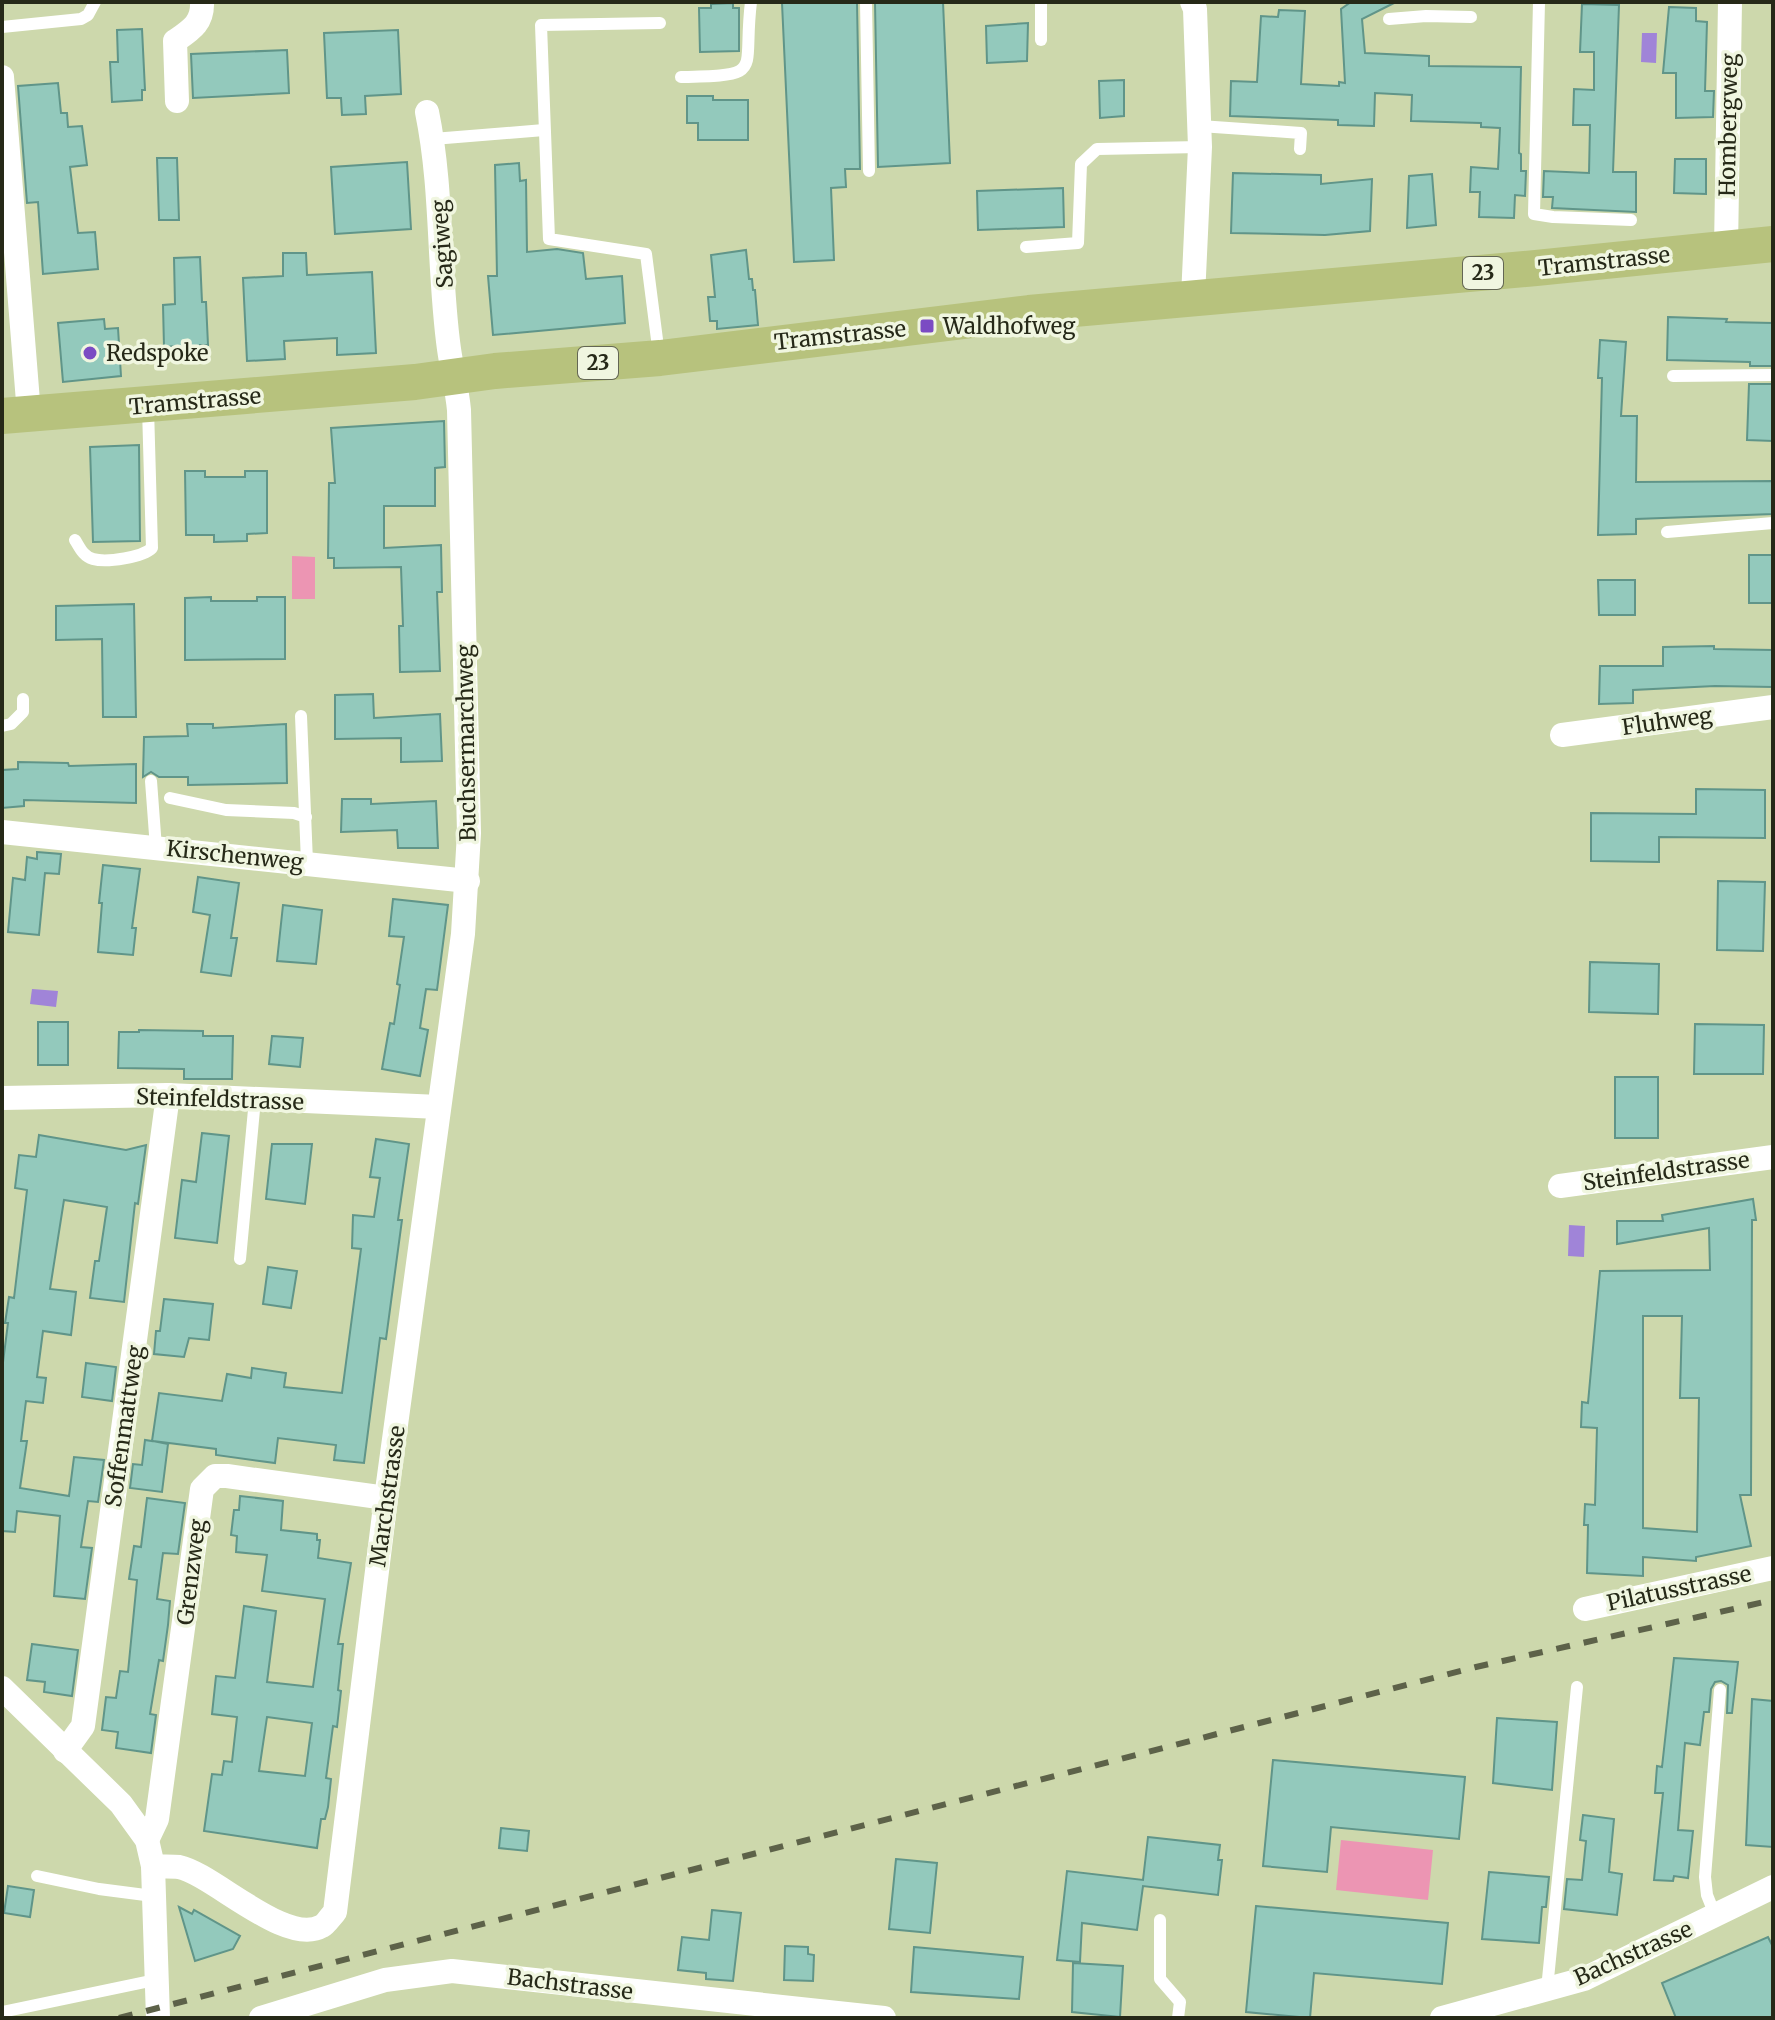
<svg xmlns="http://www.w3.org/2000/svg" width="1775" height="2020" viewBox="0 0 1775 2020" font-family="Merriweather,serif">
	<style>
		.green { fill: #ec95b3 }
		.water { fill: #a084d8 }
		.building { fill: #93c9bc; stroke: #609589; stroke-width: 2; fill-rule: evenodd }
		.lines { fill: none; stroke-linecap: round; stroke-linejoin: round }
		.lane { stroke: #fff; stroke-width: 12 }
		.street { stroke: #fff; stroke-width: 24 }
		.primary { stroke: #b7c27d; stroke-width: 36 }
		.rail { stroke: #5d6249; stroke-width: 6; stroke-dasharray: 14 14; stroke-linecap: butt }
		.poi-dot { fill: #7b4bc3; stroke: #f0f6e0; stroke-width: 3 }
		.labels { text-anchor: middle; stroke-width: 7; stroke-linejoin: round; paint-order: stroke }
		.shield { fill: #f0f6e0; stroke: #636654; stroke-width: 2 }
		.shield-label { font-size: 20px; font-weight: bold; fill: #262918 }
		.street-label { font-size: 22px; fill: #262918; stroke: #f0f6e0 }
		.poi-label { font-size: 22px; fill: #262918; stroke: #f0f6e0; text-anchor: start }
	</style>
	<rect width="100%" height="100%" fill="#cdd8ac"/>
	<!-- green -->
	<g class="green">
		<polygon points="292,556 315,557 315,599 292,599"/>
		<polygon points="1341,1840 1433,1850 1428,1900 1336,1890"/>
	</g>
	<!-- water -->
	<g class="water">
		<polygon points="1642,33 1657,33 1656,63 1641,62"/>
		<polygon points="32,989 58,991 56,1007 30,1004"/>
		<polygon points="1569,1225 1585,1226 1584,1257 1568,1256"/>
	</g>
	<!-- building -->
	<g class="building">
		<polygon points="786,2 857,2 860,169 845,169 846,187 831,188 834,260 794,262 782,3"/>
		<polygon points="875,2 943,2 950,163 878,167"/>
		<polygon points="1351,2 1396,2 1362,19 1365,53 1429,56 1429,66 1521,67 1519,153 1521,154 1521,171 1526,171 1525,196 1515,195 1514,218 1479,217 1480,192 1470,192 1471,167 1498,169 1500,128 1481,127 1481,123 1411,121 1412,95 1375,93 1374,126 1338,125 1338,120 1230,116 1231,81 1257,82 1261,16 1278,17 1279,10 1305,11 1301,84 1339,86 1339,82 1345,83 1341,9"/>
		<polygon points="733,3 733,8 739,8 739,51 700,52 699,8 711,8 711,4"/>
		<polygon points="1582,4 1619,5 1613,172 1636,172 1636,212 1552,208 1553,197 1543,197 1544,171 1589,173 1590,125 1573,125 1574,89 1594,90 1594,52 1580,52"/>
		<polygon points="1669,7 1696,8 1696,21 1707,22 1705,91 1714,91 1713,117 1676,118 1676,73 1663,73"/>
		<polygon points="1028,23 1027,61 987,63 986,26"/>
		<polygon points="142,29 145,90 142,90 142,100 112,102 110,62 118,62 117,30"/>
		<polygon points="398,30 401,94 365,96 366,114 342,115 341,98 327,98 324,33"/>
		<polygon points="287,50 289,93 193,98 191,54"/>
		<polygon points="1124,80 1124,116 1100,118 1099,81"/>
		<polygon points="58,83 61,113 67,113 68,127 82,126 87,165 70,167 78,233 95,232 98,269 43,274 38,202 27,203 18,86"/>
		<polygon points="687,96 713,96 713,100 748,100 748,140 698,140 698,123 687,123"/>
		<polygon points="157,158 177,158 179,220 159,220"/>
		<polygon points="1675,159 1706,159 1706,194 1674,193"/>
		<polygon points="407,162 411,229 335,234 331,167"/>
		<polygon points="519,163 520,181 526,180 527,252 557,249 583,253 586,279 622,276 625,323 493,335 488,276 497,276 495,165"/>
		<polygon points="1233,173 1321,175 1321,184 1372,179 1370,231 1325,235 1231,233"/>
		<polygon points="1432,174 1436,225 1407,228 1409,176"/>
		<polygon points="1063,188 1064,227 978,230 977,191"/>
		<polygon points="746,250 749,279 752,279 753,290 755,290 758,325 717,329 717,321 710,321 708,297 715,297 711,255"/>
		<polygon points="283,253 306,253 307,275 372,272 376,353 337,355 337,338 284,341 285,359 247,361 243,278 283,276"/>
		<polygon points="200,257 202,302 206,302 208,345 200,345 200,351 178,352 177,346 164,347 163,305 175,304 174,258"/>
		<polygon points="1668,317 1727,319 1726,322 1773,323 1773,366 1750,366 1750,362 1667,360"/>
		<polygon points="104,319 105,329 118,328 121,376 63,382 58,323"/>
		<polygon points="1600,340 1626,342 1621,416 1637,416 1636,482 1773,481 1773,514 1636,519 1636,534 1598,535 1602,378 1598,378"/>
		<polygon points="1749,384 1773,384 1773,441 1747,440"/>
		<polygon points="444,421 445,467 435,468 435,506 384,506 384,548 441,545 442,592 437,592 440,671 400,672 399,626 403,626 401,567 334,568 334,558 328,558 329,483 335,483 331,428"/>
		<polygon points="139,445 140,541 93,542 90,447"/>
		<polygon points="185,471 205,471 205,477 245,477 245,471 267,471 267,533 247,534 247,541 214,542 214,535 186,535"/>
		<rect x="1749" y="555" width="24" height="48"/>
		<polygon points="1598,580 1635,580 1635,615 1599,615"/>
		<polygon points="211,597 211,601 257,601 257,597 285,597 285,659 185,660 185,598"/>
		<polygon points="134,604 136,717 103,717 102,639 56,640 56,606"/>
		<polygon points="1714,646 1714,649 1773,650 1773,687 1715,686 1633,690 1633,703 1599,704 1600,666 1663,666 1663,647"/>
		<polygon points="373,694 374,718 440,714 442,761 401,762 401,738 335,739 335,695"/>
		<polygon points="187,724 213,724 213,728 286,724 287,783 188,785 188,777 159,777 151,772 143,777 144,737 188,736"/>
		<polygon points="18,762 68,763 69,766 136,764 136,803 24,800 24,806 2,808 2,770 18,769"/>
		<polygon points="1696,789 1765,790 1765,838 1659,837 1659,862 1591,861 1591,813 1696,814"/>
		<polygon points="342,799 371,799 371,804 436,801 438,848 398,848 397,830 341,832"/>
		<polygon points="37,852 61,854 59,874 45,873 39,935 8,932 13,878 25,880 27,857 37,859"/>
		<polygon points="103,865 140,869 132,928 136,928 133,955 98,952 102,903 99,903"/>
		<polygon points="198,877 239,883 231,938 237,938 231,976 201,972 210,915 193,912"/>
		<polygon points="1718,881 1765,882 1763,951 1717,950"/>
		<polygon points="393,899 448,905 437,990 426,989 420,1028 428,1030 420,1076 382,1069 390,1023 394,1024 400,985 397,984 404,937 389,936"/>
		<polygon points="283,905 322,910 316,964 277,961"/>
		<polygon points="1590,962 1659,964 1658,1014 1589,1012"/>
		<rect x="38" y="1022" width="30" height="43"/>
		<polygon points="1695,1024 1764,1025 1763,1074 1694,1074"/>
		<polygon points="139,1030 203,1031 203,1036 233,1036 232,1079 184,1079 184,1069 118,1068 119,1032 139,1032"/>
		<polygon points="272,1036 303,1038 300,1067 269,1064"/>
		<rect x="1615" y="1077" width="43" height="61"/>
		<polygon points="202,1133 229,1136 217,1243 175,1238 182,1180 196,1182"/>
		<polygon points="39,1135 126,1150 146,1145 138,1204 135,1203 124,1302 90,1298 95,1261 99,1261 107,1207 64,1200 50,1289 76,1292 71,1335 43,1331 37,1377 46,1378 43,1403 26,1401 21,1441 27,1441 20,1488 69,1496 74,1457 104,1460 98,1502 88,1501 81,1547 92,1548 85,1599 54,1596 60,1516 17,1511 15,1532 2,1531 2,1370 8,1323 5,1323 9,1297 14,1298 27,1190 15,1188 19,1155 36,1157"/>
		<polygon points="376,1139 409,1144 398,1220 402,1220 386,1339 380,1338 364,1463 334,1460 336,1445 278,1438 275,1463 216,1455 216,1449 153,1441 168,1444 162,1492 130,1488 133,1464 142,1465 145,1440 152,1441 159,1393 222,1401 227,1374 251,1378 252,1368 286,1373 284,1387 342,1393 361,1249 352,1248 353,1215 374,1217 380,1178 370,1177"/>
		<polygon points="272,1144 312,1144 305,1204 266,1199"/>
		<path d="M1753,1199L1756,1220H1752L1751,1495H1740L1751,1546L1696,1557V1561L1643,1557V1576L1587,1573L1588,1525H1584L1585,1504L1595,1505L1597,1428L1581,1427L1582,1402L1588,1403L1600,1271L1710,1270L1709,1228L1617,1244V1221H1663L1662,1215ZM1643,1316H1682L1680,1398H1699L1697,1532L1643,1528Z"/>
		<polygon points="268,1267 297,1271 291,1308 263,1304"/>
		<polygon points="164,1299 213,1304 209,1340 189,1338 184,1357 154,1354 156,1331 160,1331"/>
		<polygon points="86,1363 116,1367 112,1401 82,1397"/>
		<path d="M240,1496L283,1501L281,1530L317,1534V1540H320L318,1558L351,1563L338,1644H343L338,1690L341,1691L337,1727L333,1726L326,1778L331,1779L328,1807L325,1819H321L317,1848L204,1831L212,1774L222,1775L224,1761L232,1762L237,1717L212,1714L216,1676L235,1678L244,1606L276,1611L267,1682L313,1687L325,1599L262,1591L267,1555L236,1552L237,1536L231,1535L234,1510H239ZM267,1717L312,1723L305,1776L259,1771Z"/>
		<polygon points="147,1498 185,1503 178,1554 163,1553 157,1599 170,1601 168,1625 163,1661 159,1660 150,1714 156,1715 151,1753 116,1748 118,1732 102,1730 106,1697 116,1698 120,1671 128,1672 137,1580 129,1579 134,1546 141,1547"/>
		<polygon points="32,1644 78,1650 72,1696 44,1692 45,1682 27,1680"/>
		<polygon points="1674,1658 1738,1662 1732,1713 1727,1713 1728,1685 1721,1681 1715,1682 1711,1689 1709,1712 1704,1712 1700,1745 1685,1743 1678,1830 1693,1831 1688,1878 1674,1876 1673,1881 1654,1880 1663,1793 1655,1793 1657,1766 1662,1767"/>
		<polygon points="1752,1699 1773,1701 1773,1847 1746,1845"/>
		<polygon points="1497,1718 1557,1722 1552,1790 1493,1783"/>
		<polygon points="1273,1760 1465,1777 1459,1839 1331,1827 1327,1872 1263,1866"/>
		<polygon points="1583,1815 1614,1819 1609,1872 1622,1874 1617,1915 1564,1909 1567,1879 1582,1880 1586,1841 1580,1840"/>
		<polygon points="501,1828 529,1831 527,1851 499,1848"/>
		<polygon points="1148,1837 1220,1845 1218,1860 1222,1860 1218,1895 1143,1886 1137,1930 1082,1923 1080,1962 1057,1960 1067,1871 1143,1880"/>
		<polygon points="896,1859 937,1863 930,1933 889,1929"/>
		<polygon points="1489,1872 1549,1877 1546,1907 1542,1907 1539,1943 1482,1939"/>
		<polygon points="8,1886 34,1890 30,1917 4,1913"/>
		<polygon points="1256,1906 1448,1923 1442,1984 1314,1973 1310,2018 1246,2012"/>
		<polygon points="179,1907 192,1914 194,1910 240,1936 233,1949 195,1961"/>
		<polygon points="712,1910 741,1913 733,1981 706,1979 706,1973 678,1970 682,1937 709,1940"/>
		<polygon points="1768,1937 1773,1947 1773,2018 1676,2018 1662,1983"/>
		<polygon points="785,1946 808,1947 808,1954 814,1955 813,1981 784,1980"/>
		<polygon points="914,1947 1023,1957 1019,1999 911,1992"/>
		<polygon points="1073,1963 1123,1966 1120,2017 1072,2012"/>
	</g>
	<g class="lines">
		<!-- lane -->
		<g class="lane">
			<polyline points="866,2 869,171"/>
			<polyline points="1041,2 1041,40"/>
			<polyline points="1539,2 1534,214 1553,217 1631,220"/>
			<polyline points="1389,19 1426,16 1471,17"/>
			<polyline points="2,27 81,19 88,15 95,2"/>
			<path d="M681,77C767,75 742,74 751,2"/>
			<polyline points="1200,126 1301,133 1300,149"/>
			<polyline points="433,139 544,130"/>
			<polyline points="1026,247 1078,243 1081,164 1097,149 1200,147"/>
			<polyline points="659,355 646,254 549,239 541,25 660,23"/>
			<polyline points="1673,376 1773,375"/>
			<polyline points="1667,532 1773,523"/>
			<path d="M75,540C80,548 83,556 93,559C107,563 143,557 152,548L148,408"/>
			<polyline points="301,716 307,862"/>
			<polyline points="2,726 11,724 23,712 23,699"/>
			<polyline points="151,781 156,848"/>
			<polyline points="170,798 226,810 294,813 306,817"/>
			<polyline points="240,1259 255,1099"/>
			<polyline points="37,1876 99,1889 153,1896"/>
			<polyline points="1715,1915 1707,1895 1705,1877 1720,1690"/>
			<polyline points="1160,1920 1160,1979 1180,2002 1178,2018"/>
			<polyline points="1547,1989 1577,1687"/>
			<polyline points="2,2012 155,1980"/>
		</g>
		<!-- street -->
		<g class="street">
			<polyline points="1192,2 1195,9 1200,147 1193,297"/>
			<polyline points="2,77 29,414"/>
			<path d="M177,101L175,41C191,30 203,23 202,2"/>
			<polyline points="1726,248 1730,2"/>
			<polyline points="1562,735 1773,707"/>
			<polyline points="2,832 468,881"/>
			<polyline points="2,1098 168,1095 439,1107"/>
			<polyline points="1560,1186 1773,1157"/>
			<polyline points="1585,1609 1773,1568"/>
			<polyline points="2,1688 121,1804 147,1840 153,1866 158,2018"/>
			<polyline points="65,1751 83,1726 168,1095"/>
			<polyline points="147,1840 157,1819 202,1489 215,1476 227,1476 386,1498"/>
			<path d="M153,1866C161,1867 171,1866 179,1867C213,1874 286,1947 322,1926C326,1924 331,1916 335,1912L386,1498L463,934L469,833L459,410C457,389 452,370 449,349C438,270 443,190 427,112"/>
			<polyline points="261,2018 385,1980 452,1971 884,2018"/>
			<polyline points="1442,2018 1584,1979 1773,1887"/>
		</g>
		<!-- primary -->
		<polyline class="primary" points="2,416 415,382 495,371 660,358 1029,313 1536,268 1773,244"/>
		<!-- rail -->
		<polyline class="rail" points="119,2018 1476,1667 1773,1600"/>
	</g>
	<!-- markers -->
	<g class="poi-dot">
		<rect x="919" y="318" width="16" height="16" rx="4"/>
		<circle cx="90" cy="353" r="8"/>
	</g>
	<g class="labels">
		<!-- shield labels -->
		<g class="shield">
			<rect x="1463" y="257" width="40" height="32" rx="6"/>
			<rect x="578" y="347" width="40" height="32" rx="6"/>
		</g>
		<g class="shield-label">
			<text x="1483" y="280">23</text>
			<text x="598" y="370">23</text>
		</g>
		<!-- street labels -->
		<g class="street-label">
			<text transform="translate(1728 125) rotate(-89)" y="8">Hombergweg</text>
			<text transform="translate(442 244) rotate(-94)" y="8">Sagiweg</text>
			<text transform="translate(1604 261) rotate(-6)" y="8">Tramstrasse</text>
			<text transform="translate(840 335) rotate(-6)" y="8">Tramstrasse</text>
			<text transform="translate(195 401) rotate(-5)" y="8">Tramstrasse</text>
			<text transform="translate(1667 721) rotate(-8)" y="8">Fluhweg</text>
			<text transform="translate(466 743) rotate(-91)" y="8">Buchsermarchweg</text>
			<text transform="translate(235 855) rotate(6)" y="8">Kirschenweg</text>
			<text transform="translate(220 1099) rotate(2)" y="8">Steinfeldstrasse</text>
			<text transform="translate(1666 1171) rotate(-8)" y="8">Steinfeldstrasse</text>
			<text transform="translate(124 1426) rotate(-82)" y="8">Soffenmattweg</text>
			<text transform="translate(387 1496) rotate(-82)" y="8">Marchstrasse</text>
			<text transform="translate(191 1572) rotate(-83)" y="8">Grenzweg</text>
			<text transform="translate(1679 1588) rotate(-12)" y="8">Pilatusstrasse</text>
			<text transform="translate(1633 1953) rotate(-24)" y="8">Bachstrasse</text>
			<text transform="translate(570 1984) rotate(7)" y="8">Bachstrasse</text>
		</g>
		<!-- poi labels -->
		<g class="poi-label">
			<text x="943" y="334">Waldhofweg</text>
			<text x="106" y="361">Redspoke</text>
		</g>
	</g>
	<!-- border -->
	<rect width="1775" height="2020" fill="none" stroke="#262918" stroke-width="8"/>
</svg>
